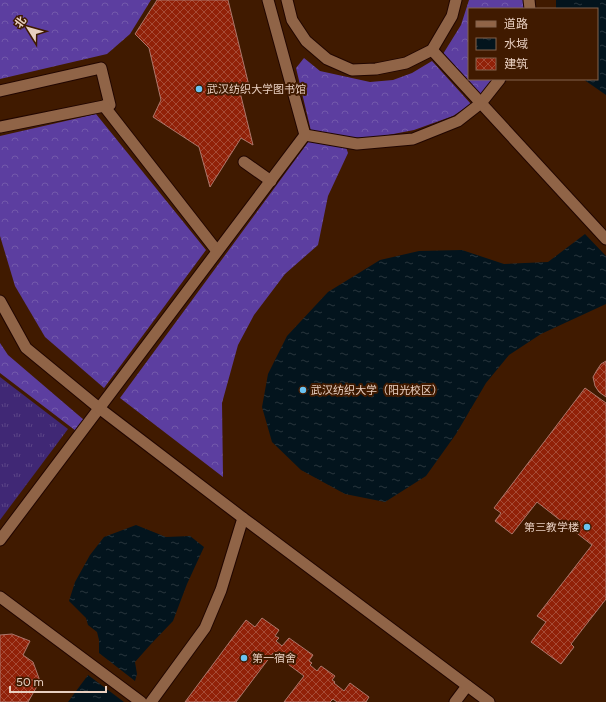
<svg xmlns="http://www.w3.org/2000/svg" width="606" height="702" viewBox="0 0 606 702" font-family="Figtree,'Noto Sans SC',sans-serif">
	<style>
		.grass { fill: url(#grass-tufts) }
		.forest { fill: url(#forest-crowns) }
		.water { fill: url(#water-ripples) }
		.building { fill: url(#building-cross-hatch); stroke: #ad776b }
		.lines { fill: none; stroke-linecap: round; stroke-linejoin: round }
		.minor-casing { stroke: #210600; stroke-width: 13 }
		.secondary-casing { stroke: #210600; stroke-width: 13 }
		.minor { stroke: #906447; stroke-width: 11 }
		.secondary { stroke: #906447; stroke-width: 11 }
		.poi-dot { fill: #6ac3f1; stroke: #401a00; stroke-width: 1.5 }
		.labels { text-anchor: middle; stroke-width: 4; stroke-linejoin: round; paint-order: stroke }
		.poi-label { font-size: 11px; fill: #e8cfc0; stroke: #401a00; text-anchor: start }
	</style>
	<defs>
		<pattern id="grass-tufts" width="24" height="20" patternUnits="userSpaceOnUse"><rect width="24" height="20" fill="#402875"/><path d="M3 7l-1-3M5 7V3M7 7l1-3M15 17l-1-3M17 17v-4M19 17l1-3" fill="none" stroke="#5c4687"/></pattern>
		<pattern id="forest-crowns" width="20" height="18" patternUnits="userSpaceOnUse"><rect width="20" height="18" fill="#5c3ea0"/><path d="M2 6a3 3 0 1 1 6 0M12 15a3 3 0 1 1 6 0" fill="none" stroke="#7359ab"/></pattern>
		<pattern id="water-ripples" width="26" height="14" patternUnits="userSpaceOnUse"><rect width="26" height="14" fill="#03141d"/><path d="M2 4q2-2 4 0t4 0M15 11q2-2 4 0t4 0" fill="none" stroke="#28353c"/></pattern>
		<pattern id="building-cross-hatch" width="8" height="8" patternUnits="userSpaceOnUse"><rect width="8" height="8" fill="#912108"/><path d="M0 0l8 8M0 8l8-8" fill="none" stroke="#a64b36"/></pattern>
	</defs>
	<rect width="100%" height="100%" fill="#401a00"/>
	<!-- grass -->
	<polygon class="grass" points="0,377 68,429 0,520"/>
	<!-- forest -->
	<g class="forest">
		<polygon points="0,0 151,0 130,34 107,54 0,79"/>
		<polygon points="469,0 524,0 525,9 469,9 469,79 495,79 481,95 443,54 461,25"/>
		<polygon points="304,58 320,71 370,82 393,80 412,73 432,61 471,104 453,116 414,130 378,137 348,138 311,131 296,68"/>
		<polygon points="96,114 206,250 104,388 45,337 15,286 0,236 0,136"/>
		<polygon points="309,141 346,147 348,153 328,196 318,245 285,274 254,315 238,345 222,403 223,477 120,398"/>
		<polygon points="0,343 8,355 84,420 76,431 0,373"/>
	</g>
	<!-- water -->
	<g class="water">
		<polygon points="556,0 606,0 606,95 583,79 597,79 597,9 556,9"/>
		<polygon points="585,234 606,256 606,304 541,334 509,355 486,383 456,434 426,476 385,502 345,494 301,470 272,442 262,407 268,374 287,336 328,292 380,260 419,251 462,250 504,264 548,262"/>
		<polygon points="136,525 166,537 190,536 204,547 187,584 173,621 151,644 135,662 137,674 135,681 99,653 99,640 97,632 88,625 86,618 69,601 75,582 90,555 104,537"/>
		<polygon points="88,675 124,702 68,702"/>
	</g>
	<!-- building -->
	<g class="building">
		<polygon points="157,0 228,0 251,94 238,84 253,145 241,138 210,187 199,147 153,117 161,100 149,48 135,34"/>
		<polygon points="606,361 606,397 599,392 595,386 593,377 597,370 601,364"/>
		<polygon points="585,388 606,403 606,599 571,644 574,647 561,664 531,642 546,622 537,616 592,545 537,502 512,534 495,521 501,513 494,508"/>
		<polygon points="262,618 279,630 275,636 279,638 276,641 282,646 289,638 313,655 309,661 312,663 310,665 317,671 321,666 335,676 332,680 335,682 334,683 344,691 350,683 369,697 366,702 337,702 333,699 330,702 284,702 304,676 273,653 236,702 185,702 246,620 255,627"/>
		<polygon points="12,634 30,641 23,655 33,662 40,681 28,702 0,702 0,635"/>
	</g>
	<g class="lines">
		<!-- minor casing -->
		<g class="minor-casing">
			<g id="minor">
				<polyline points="287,0 292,20 306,41 327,59 352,70 376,69 406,63 432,50 452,16 456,0"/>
				<polyline points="529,0 530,9"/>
				<polyline points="432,50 606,239"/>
				<polyline points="0,91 101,68 110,105 104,106"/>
				<polyline points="0,127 104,106 217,251"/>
				<polyline points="305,135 357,144 413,139 458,121 481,103 500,79"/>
				<polyline points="244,162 271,181"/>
				<polyline points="0,540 305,135 268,0"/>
				<polyline points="0,597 141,702"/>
				<polyline points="151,702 205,628 221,590 243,518"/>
				<polyline points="455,702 467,686"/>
			</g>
		</g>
		<!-- secondary casing -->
		<g class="secondary-casing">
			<polyline id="secondary" points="0,301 26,348 99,408 243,518 489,702"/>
		</g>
		<!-- minor -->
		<use href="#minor" class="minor"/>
		<!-- secondary -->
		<use href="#secondary" class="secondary"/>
	</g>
	<!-- markers -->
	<g class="poi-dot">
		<circle cx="199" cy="89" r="4"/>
		<circle cx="303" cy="390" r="4"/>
		<circle cx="587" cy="527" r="4"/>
		<circle cx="244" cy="658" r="4"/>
	</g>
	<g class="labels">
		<!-- poi labels -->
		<g class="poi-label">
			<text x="207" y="93">武汉纺织大学图书馆</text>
			<text x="311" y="394">武汉纺织大学（阳光校区）</text>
			<text x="579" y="531" text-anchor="end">第三教学楼</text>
			<text x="252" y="662">第一宿舍</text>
		</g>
	</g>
	<!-- legend -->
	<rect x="468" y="8" width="130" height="72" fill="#401a00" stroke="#83624d"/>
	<rect x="476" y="21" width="20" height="6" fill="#906447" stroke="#83624d"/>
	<text x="504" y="28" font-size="12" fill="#e8cfc0">道路</text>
	<rect x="476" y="38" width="20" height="12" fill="url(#water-ripples)" stroke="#83624d"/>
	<text x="504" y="48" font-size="12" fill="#e8cfc0">水域</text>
	<rect x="476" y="58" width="20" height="12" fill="url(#building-cross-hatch)" stroke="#83624d"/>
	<text x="504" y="68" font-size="12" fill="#e8cfc0">建筑</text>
	<!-- north arrow -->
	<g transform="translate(28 28) rotate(307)" stroke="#401a00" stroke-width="3" paint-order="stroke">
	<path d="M0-3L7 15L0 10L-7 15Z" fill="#e8cfc0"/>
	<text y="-6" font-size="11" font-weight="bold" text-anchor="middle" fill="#e8cfc0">北</text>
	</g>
	<!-- scale -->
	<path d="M10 686v6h96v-6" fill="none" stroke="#e8cfc0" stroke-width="2"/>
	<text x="16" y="686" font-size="12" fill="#e8cfc0" stroke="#401a00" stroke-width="3" paint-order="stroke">50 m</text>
</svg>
